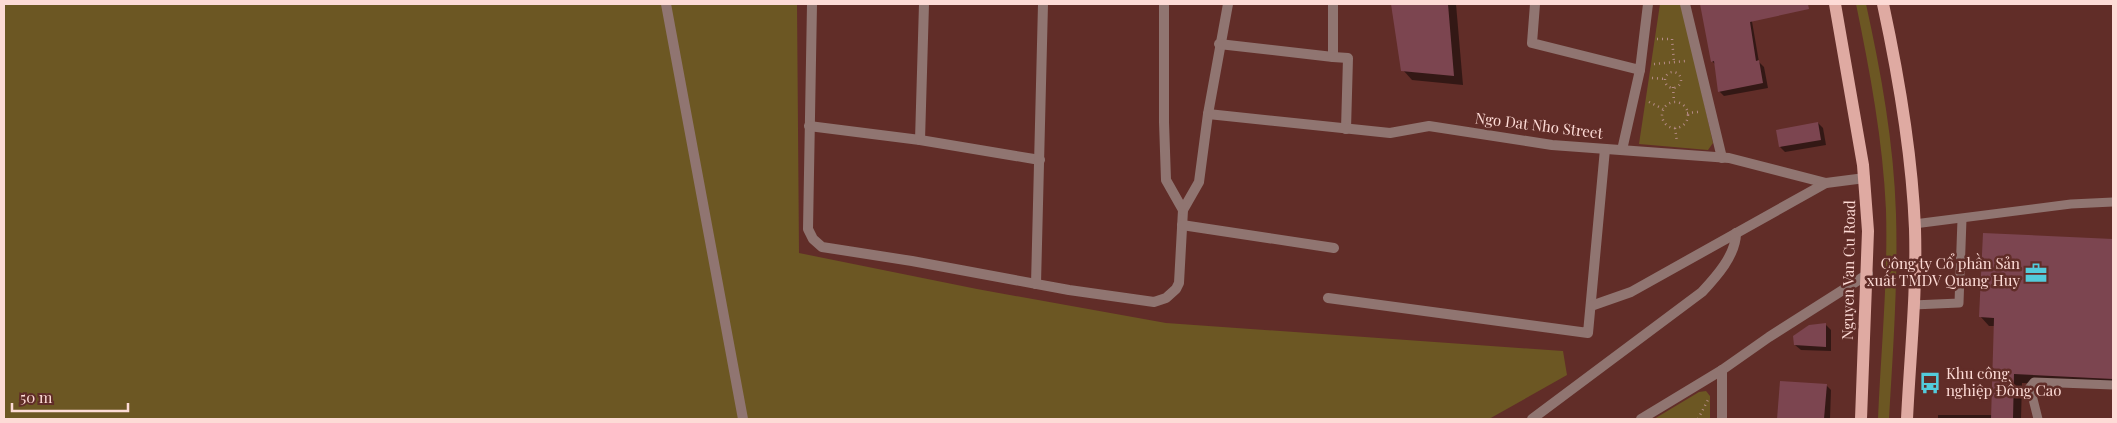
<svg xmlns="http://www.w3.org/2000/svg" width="2117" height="423" viewBox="0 0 2117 423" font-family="'Playfair Display',serif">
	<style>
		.green { fill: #6c5723 }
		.shadow { fill: #0007 }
		.building { fill: #7c4550 }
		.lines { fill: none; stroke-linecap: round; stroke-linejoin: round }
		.path { stroke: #b58b86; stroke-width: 2.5; stroke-dasharray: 1 4; stroke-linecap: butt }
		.service { stroke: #907571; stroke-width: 9 }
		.minor { stroke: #907571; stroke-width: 10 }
		.primary { stroke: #dfaaa2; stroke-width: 12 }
		.labels { text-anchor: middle; stroke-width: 5; stroke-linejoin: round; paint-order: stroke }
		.street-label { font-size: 15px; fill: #fddbd6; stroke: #612d28 }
		.poi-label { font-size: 15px; fill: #fddbd6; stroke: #612d28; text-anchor: end }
	</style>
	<rect width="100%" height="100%" fill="#612d28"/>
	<!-- green -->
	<g class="green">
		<polygon points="4,4 797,4 799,253 977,289 1166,323 1563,351 1567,375 1489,419 4,419"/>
		<polygon points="1660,4 1682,4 1713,143 1708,150 1639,144"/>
		<path d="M1856,4H1866C1881,72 1894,144 1896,214C1898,282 1893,351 1889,419H1878C1881,350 1888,280 1886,210C1883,141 1870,72 1856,4Z"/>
		<polygon points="1706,391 1710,396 1710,419 1654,419 1699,392"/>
	</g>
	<!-- shadow -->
	<g class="shadow">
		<polygon points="1392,4 1456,4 1463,85 1412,80 1403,70"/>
		<polygon points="1701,4 1749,4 1759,62 1764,67 1768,88 1724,96 1719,91 1715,64 1712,61"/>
		<polygon points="1818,123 1823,128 1826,145 1785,152 1780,147"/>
		<polygon points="1984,234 2113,240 2113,387 2022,383 2021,419 1938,419 1938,415 1993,415 1995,326 1989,326 1980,316"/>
		<polygon points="1826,325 1831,330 1831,351 1801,350 1795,345"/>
		<polygon points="1781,383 1826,385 1831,390 1830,419 1779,419"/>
	</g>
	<!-- building -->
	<g class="building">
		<polygon points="1391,4 1448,4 1454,76 1401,71"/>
		<polygon points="1700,4 1808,4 1809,9 1750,22 1756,61 1759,60 1763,83 1718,92 1714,61 1711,62"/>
		<polygon points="1818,122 1821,140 1779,147 1776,130"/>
		<polygon points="1983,233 2113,239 2113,379 2014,374 2013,419 1991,419 1994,318 1979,317"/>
		<polygon points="1826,323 1826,347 1794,345 1793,336 1809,325"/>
		<polygon points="1780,381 1827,384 1824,419 1777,419"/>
	</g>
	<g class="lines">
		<!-- path -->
		<g class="path">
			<polyline points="1657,39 1672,39 1674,62"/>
			<polyline points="1654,64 1686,61"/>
			<circle cx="1673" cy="80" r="8"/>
			<polyline points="1652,78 1666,79"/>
			<polyline points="1673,87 1674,102"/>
			<polyline points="1649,102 1663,109"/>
			<circle cx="1675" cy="115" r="13"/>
			<polyline points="1687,113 1698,112"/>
			<polyline points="1675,128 1677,142"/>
			<polyline points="1698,419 1709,398"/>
		</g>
		<!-- service -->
		<g class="service">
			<polyline points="1914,224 2071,204 2113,202"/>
			<polyline points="1913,305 1959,303 1962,219"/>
			<polyline points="2038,419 2030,387 2034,382 2113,385"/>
		</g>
		<!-- minor -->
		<g class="minor">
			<polyline points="666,4 743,419"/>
			<polyline points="812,4 808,229 813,239 822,247 912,261 1069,290 1154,302 1166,298 1176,289 1179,283 1183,210 1199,182 1208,114 1228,4"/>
			<polyline points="1164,4 1164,122 1166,180 1183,210"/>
			<polyline points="1535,4 1532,43 1640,70 1648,4"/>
			<polyline points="1685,4 1722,158"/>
			<polyline points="1219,44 1333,57 1333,4"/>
			<polyline points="1333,57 1348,58 1346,129"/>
			<polyline points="1208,114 1390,133 1429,126 1552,145 1729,158 1826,183 1865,178"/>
			<polyline points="809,126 920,140 1040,160"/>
			<polyline points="920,140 924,4"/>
			<polyline points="1622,150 1640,70"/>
			<polyline points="1182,225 1334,248"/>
			<polyline points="1036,284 1043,4"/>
			<polyline points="1328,298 1588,333 1605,149"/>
			<polyline points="1591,306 1631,292 1826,183"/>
			<path d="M1532,419L1702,292C1716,277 1736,255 1736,233"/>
			<polyline points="1641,419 1722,370 1769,337 1868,274"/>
			<polyline points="1722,419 1722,370"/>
		</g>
		<!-- primary -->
		<g class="primary">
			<polyline points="1835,4 1863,165 1868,231 1861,419"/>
			<path d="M1883,4C1899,78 1912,153 1915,229C1917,292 1910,356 1907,419"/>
		</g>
	</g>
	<!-- icons -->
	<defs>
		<g id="office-bare" transform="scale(1.725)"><path d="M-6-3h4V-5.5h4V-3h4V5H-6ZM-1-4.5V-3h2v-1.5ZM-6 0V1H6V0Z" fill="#53cbdb" stroke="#612d28" stroke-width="2.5" paint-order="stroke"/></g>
		<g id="bus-bare" transform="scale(1.725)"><path d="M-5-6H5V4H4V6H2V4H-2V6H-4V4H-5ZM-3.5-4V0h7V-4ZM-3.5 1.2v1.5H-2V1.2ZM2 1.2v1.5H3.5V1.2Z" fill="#53cbdb" stroke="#612d28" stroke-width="2.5" paint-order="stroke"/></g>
	</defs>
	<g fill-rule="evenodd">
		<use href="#office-bare" x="2036" y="273"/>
		<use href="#bus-bare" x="1930" y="383"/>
	</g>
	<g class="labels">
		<!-- street labels -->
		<g class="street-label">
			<text transform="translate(1539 126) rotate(7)" y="5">Ngo Dat Nho Street</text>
			<text transform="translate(1849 270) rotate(-89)" y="5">Nguyen Van Cu Road</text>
		</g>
		<!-- poi labels -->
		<g class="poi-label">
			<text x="2020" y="269">Công ty Cổ phần Sản<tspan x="2020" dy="17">xuất TMDV Quang Huy</tspan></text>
			<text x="1946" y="379" text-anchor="start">Khu công<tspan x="1946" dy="17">nghiệp Đồng Cao</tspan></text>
		</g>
	</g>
	<!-- border -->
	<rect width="2117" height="423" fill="none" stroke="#fddbd6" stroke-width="10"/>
	<!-- scale -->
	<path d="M12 403v8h116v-8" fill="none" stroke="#fddbd6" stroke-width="2.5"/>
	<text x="20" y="403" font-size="15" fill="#fddbd6" stroke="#612d28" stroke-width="4" paint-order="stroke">50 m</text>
</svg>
